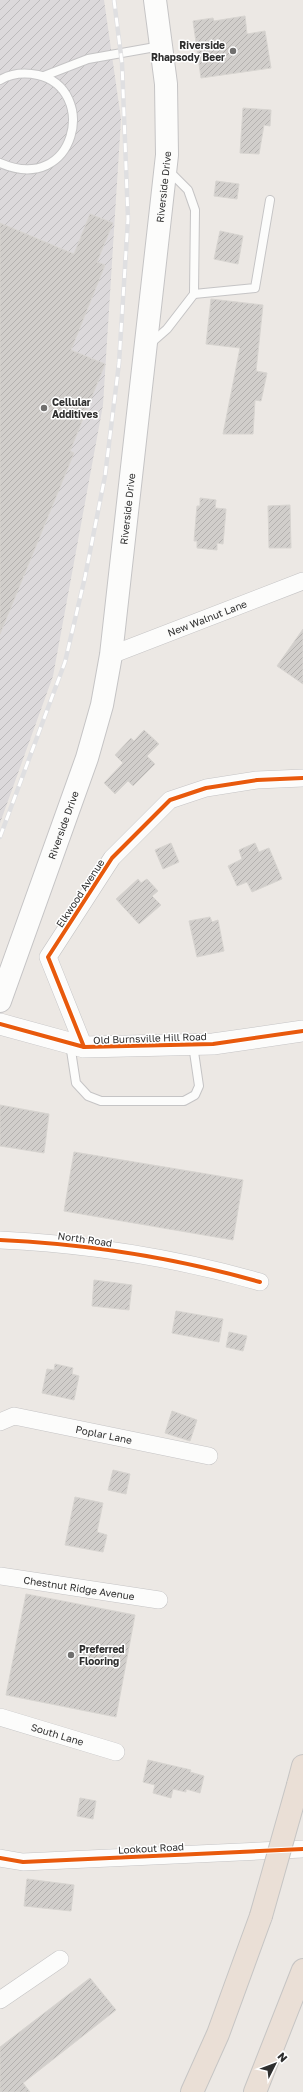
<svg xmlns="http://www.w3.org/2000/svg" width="303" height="2092" viewBox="0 0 303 2092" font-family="'Golos Text',sans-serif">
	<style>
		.industrial { fill: url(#industrial-furrows) }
		.building { fill: url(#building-hatch); stroke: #d7d4d0 }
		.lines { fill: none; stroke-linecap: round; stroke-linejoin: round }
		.service-casing { stroke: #c5c4c5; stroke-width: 10 }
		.minor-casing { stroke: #c5c4c5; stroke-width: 18 }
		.tertiary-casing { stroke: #c5c4c5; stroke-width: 22 }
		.secondary-casing { stroke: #c5c4c5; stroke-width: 24 }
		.motorway-casing { stroke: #c6c5c4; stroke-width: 24 }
		.service { stroke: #fcfcfb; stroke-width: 8 }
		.minor { stroke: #fcfcfb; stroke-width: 17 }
		.tertiary { stroke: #fcfcfb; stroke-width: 21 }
		.secondary { stroke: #fcfcfb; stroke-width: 22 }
		.motorway { stroke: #eadfd6; stroke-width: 22 }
		.rail-casing { stroke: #dfdfe1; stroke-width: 4.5 }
		.rail { stroke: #fff; stroke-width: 3; stroke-dasharray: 9; stroke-linecap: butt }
		.motorway-bridge-casing { stroke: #c6c5c4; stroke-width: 24; stroke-linecap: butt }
		.motorway-bridge { stroke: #eadfd6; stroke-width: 22 }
		.cycleway-casing { stroke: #fff; stroke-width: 6 }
		.cycleway { stroke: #e8590c; stroke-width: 4 }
		.poi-dot { fill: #706f6e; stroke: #fff; stroke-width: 1.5 }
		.labels { text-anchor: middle; stroke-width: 3; stroke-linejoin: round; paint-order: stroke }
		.poi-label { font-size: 10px; font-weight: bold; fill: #2e2e2e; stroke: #fff; text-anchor: start }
		.street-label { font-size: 10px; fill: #2e2e2e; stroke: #fff }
	</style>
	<defs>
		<pattern id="industrial-furrows" width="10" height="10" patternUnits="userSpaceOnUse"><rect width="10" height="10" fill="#dcd9db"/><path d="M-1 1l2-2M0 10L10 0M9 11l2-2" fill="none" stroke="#bdbbbc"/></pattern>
		<pattern id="building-hatch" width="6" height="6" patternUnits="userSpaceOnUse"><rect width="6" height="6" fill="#d1cecb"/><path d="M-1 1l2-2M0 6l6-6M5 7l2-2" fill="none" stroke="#b4b1af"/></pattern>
	</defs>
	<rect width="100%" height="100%" fill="#ece8e4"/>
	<!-- industrial -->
	<polygon class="industrial" points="0,0 104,0 121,119 103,405 53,676 0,823"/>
	<!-- building -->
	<g class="building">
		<polygon points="245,16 247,34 265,31 271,68 201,78 193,21 213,18 214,21"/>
		<polygon points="243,108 271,110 270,126 264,125 259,154 240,153"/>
		<polygon points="216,181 239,184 237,199 214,196"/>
		<polygon points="90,214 113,223 97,262 105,265 71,350 105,364 70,451 74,453 0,634 0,223 74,254"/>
		<polygon points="220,231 243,236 238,264 214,259"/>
		<polygon points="211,299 263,305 256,371 267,373 261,401 255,400 253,434 223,434 240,348 206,344"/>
		<polygon points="200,498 216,500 215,508 226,509 223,544 217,543 217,550 197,548 197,541 194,541 197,506 200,506"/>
		<polygon points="290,505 291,548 269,548 268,506"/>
		<polygon points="303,629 303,684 277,666"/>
		<polygon points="144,730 159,744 147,756 155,764 133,786 128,781 115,794 104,783 123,763 115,755 131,738 134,741"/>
		<polygon points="171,843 179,862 163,869 155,850"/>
		<polygon points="255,843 259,852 269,848 282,879 252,892 247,882 237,886 228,866 242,859 239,850"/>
		<polygon points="138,879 141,883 147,879 158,891 152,896 161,905 139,924 116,899"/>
		<polygon points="210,917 212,922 218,920 224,951 197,957 189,921"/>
		<polygon points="0,1105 49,1114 44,1153 0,1146"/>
		<polygon points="74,1152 243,1180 233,1240 64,1211"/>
		<polygon points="94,1280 132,1285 129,1310 92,1306"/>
		<polygon points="176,1311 223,1319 219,1342 172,1333"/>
		<polygon points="229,1332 247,1336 243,1351 226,1347"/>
		<polygon points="55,1364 73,1368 72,1374 79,1376 74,1400 42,1393 47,1369 54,1370"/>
		<polygon points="172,1411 197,1420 190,1441 165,1433"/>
		<polygon points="113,1470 130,1474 126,1494 108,1490"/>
		<polygon points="75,1497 103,1503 97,1532 107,1535 103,1552 65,1545"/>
		<polygon points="26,1594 135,1615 116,1717 6,1695"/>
		<polygon points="148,1760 191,1770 190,1772 204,1776 200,1793 186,1789 186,1792 173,1789 171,1798 153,1793 155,1785 143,1782"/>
		<polygon points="80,1798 96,1801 93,1819 77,1816"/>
		<polygon points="27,1879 74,1885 71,1911 24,1906"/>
		<polygon points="90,1978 116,2010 23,2083 30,2092 0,2092 0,2047"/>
	</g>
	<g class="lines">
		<!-- service casing -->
		<g class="service-casing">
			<g id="service">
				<polyline points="44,76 88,59 161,46"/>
				<path d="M0,80C12,73 24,72 38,75C99,89 76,196 0,163"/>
				<polyline points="194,294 255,288 270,200"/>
				<polyline points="151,343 167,329 194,294 195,210 188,190 169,171"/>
				<polyline points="70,1044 76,1083 88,1096 101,1101 184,1101 195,1095 199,1086 193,1045"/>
			</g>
		</g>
		<!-- minor casing -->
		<g class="minor-casing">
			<g id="minor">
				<path id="s1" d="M111,655L303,581"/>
				<polyline points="84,1047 48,957 112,858 170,800 206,788 257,780 303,778"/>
				<path d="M0,1240C87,1244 176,1258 260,1282"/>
				<path id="s2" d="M0,1422L14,1416L209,1456"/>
				<path id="s3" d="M0,1576L159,1600"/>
				<path id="s4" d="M0,1717L116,1752"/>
				<polyline points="0,1858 23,1862 303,1849"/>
				<polyline points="0,2000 60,1959"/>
			</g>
		</g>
		<!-- tertiary casing -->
		<g class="tertiary-casing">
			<polyline id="tertiary" points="0,1024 84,1047 213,1044 303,1031"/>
		</g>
		<!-- secondary casing -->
		<g class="secondary-casing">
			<g id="secondary">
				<path id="s5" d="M0,1001L87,758L102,705L111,655L167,155L166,84L155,0"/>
			</g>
		</g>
		<!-- motorway casing -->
		<g class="motorway-casing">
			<g id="motorway">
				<polyline points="298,1785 303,1766"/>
				<polyline points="192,2092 218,2034 261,1916"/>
				<polyline points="255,2092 303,1970"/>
			</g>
		</g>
		<!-- service -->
		<use href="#service" class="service"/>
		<!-- minor -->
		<use href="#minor" class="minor"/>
		<!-- tertiary -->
		<use href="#tertiary" class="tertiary"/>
		<!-- secondary -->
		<use href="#secondary" class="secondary"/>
		<!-- motorway -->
		<use href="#motorway" class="motorway"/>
		<!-- rail casing -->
		<g class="rail-casing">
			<polyline id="rail" points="0,837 65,662 85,577 105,476 119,363 128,219 122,63 114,0"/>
		</g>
		<!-- rail -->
		<use href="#rail" class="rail"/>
		<!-- motorway-bridge casing -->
		<g class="motorway-bridge-casing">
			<polyline id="motorway-bridge" points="261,1916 298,1785"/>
		</g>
		<!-- motorway-bridge -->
		<use href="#motorway-bridge" class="motorway-bridge"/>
		<!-- cycleway casing -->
		<g class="cycleway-casing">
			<g id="cycleway">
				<polyline points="0,1024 84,1047 213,1044 303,1031"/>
				<polyline points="84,1047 48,957 112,858 170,800 206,788 257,780 303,778"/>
				<path d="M0,1240C87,1244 176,1258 260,1282"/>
				<polyline points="0,1858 23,1862 303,1849"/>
			</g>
		</g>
		<!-- cycleway -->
		<use href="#cycleway" class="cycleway"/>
	</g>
	<!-- markers -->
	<g class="poi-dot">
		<circle cx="233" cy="51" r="4"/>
		<circle cx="44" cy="408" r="4"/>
		<circle cx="71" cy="1655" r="4"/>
	</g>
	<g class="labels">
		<!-- poi labels -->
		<g class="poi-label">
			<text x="225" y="49" text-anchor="end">Riverside<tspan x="225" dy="12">Rhapsody Beer</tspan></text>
			<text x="52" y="406">Cellular<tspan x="52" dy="12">Additives</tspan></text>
			<text x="79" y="1653">Preferred<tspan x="79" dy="12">Flooring</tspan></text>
		</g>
		<!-- street labels -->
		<g class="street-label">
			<text dy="4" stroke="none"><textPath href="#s5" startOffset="835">Riverside Drive</textPath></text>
			<text dy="4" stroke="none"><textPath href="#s5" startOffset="511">Riverside Drive</textPath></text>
			<text dy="4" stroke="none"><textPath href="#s1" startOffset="103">New Walnut Lane</textPath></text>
			<text dy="4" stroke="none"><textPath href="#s5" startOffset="187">Riverside Drive</textPath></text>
			<text transform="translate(80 893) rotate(-57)" y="4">Elkwood Avenue</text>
			<text transform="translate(150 1038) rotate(-2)" y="4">Old Burnsville Hill Road</text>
			<text transform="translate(85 1239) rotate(8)" y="4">North Road</text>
			<text dy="4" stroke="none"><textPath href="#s2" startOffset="107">Poplar Lane</textPath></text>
			<text dy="4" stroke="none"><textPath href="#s3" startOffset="80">Chestnut Ridge Avenue</textPath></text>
			<text dy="4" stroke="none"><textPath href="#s4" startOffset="60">South Lane</textPath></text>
			<text transform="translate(151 1848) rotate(-3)" y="4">Lookout Road</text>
		</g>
	</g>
	<!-- north arrow -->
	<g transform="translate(275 2064) rotate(48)" stroke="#ffffff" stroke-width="3" paint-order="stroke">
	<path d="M0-3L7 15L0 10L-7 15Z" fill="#2e2e2e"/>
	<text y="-6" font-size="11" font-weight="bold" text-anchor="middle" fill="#2e2e2e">N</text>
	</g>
</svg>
